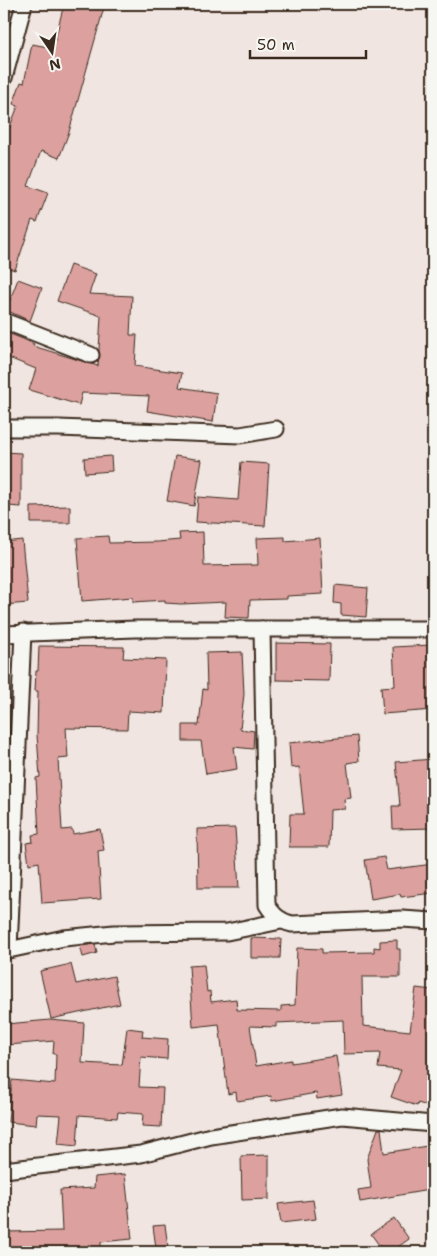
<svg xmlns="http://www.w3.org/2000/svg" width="437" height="1256" viewBox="0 0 437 1256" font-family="'Shantell Sans',sans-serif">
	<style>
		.building { fill: #dca19f; stroke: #3b2a1e }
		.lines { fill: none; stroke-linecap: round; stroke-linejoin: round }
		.minor-casing { stroke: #3b2a1e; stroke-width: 19 }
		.minor { stroke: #f6f6f2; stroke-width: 15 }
	</style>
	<rect width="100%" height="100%" fill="#f1e5e1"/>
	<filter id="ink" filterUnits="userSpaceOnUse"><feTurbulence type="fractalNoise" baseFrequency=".02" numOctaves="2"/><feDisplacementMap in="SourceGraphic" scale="10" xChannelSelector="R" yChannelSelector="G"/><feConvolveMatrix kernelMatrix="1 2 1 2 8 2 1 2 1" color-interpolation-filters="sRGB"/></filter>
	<g filter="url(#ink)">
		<!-- building -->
		<g class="building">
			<polygon points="64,4 105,4 69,132 59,158 41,151 28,186 48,193 37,222 32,220 15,270 4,267 4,142 18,106 13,104 21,82 24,83 32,44 53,48"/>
			<polygon points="70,265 96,274 89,294 132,296 130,335 137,335 135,366 182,373 179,387 217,393 213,422 147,411 149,396 82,393 79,405 29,390 36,369 4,356 5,332 23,339 34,344 33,346 98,366 101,316 57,301"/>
			<polygon points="18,279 42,288 30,321 6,310"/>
			<polygon points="4,452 21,453 21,507 8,506 8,490 4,490"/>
			<polygon points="111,456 112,471 85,473 84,458"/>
			<polygon points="175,456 202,460 194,506 167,501"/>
			<polygon points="241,462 269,464 265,526 196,522 198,497 238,500"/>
			<polygon points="70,506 70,523 31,523 31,507"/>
			<polygon points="203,532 204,566 258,565 257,538 285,537 285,541 320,538 323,594 287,596 287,599 250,600 249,618 225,617 226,602 181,604 165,603 165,600 133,602 133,597 82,601 77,538 108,536 109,543 157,542 180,540 179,533"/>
			<polygon points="22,540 28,603 4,605 4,542"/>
			<polygon points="335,585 368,588 366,617 341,615 341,604 334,603"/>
			<polygon points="276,643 330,644 329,681 276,680"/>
			<polygon points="431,645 433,710 383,714 381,687 395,686 393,647"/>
			<polygon points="39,646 124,647 123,658 166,660 164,713 128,711 127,729 66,728 68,758 58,759 62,830 72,829 73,834 100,829 104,850 98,851 101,899 42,903 39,862 29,864 26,843 33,842 32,835 39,834 36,778 40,777 37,735 38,691 35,691 36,671 38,671"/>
			<polygon points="242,652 244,694 240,729 254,731 253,749 234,747 237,769 206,774 201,741 183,741 183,725 199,725 203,689 207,690 206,653"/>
			<polygon points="357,736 359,761 347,763 351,798 344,799 345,809 330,810 329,847 289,847 290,814 304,814 299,767 291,768 289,743"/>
			<polygon points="433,759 433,828 393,829 392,806 400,806 396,762"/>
			<polygon points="235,828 239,888 198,888 197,829"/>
			<polygon points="384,857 387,870 433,864 433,893 401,897 400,894 371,899 365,860"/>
			<polygon points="251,938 281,939 280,958 251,958"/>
			<polygon points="397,940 397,949 400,949 400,977 362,977 363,1026 410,1031 416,988 433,990 433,1108 418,1103 417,1106 391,1097 401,1070 378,1068 380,1053 344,1054 343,1020 276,1023 276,1027 250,1026 256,1066 291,1060 291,1063 336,1056 342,1095 317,1099 316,1093 272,1101 271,1096 237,1101 236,1092 228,1094 219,1024 193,1027 189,966 204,965 207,992 210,991 211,1002 236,999 237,1010 281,1011 281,1006 295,1005 297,948 322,949 322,953 374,952 374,947 380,948 380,941"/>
			<polygon points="95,944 97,953 83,957 80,946"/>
			<polygon points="71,964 76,984 114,976 120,1004 51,1019 40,971"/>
			<polygon points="50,1020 84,1023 82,1063 122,1065 127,1028 143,1030 142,1037 168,1039 167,1059 141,1057 139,1087 163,1088 161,1127 142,1126 143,1114 118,1112 117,1118 79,1115 77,1146 58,1144 61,1115 37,1114 36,1125 8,1122 12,1080 55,1084 56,1054 53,1054 54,1041 8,1045 6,1024"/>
			<polygon points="378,1129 381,1129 384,1153 433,1145 433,1179 428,1178 429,1190 360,1202 358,1190 371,1188 367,1159"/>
			<polygon points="269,1155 269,1199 242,1200 241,1156"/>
			<polygon points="125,1174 132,1239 101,1242 101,1252 48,1252 48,1250 26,1250 26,1247 4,1249 4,1232 62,1231 60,1190 94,1188 95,1177"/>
			<polygon points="313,1200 316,1219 281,1223 278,1204"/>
			<polygon points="394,1218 409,1239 391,1252 384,1252 371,1234"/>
			<polygon points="165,1225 168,1247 156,1248 153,1226"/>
		</g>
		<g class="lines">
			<!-- minor casing -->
			<g class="minor-casing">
				<g id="minor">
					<polyline points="4,78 24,4"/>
					<polyline points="4,321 91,355"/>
					<polyline points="4,428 59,428 240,435 276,429"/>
					<path d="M262,629L267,905C274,916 280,921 292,924L402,919L433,921"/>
					<polyline points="4,634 135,629 433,629"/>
					<polyline points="9,949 23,632"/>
					<polyline points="4,951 64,938 114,933 227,932 281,921"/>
					<polyline points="4,1170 141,1154 211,1136 342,1116 433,1124"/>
				</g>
			</g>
			<!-- minor -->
			<use href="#minor" class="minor"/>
		</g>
	</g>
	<!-- margin -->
	<rect width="437" height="1256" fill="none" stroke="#f6f6f2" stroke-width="20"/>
	<rect x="10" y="10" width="417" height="1236" fill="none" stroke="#3b2a1e" stroke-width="2" filter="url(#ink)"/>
	<!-- north arrow -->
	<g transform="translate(52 52) rotate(167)" stroke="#f6f6f2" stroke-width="4" paint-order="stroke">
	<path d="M0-4L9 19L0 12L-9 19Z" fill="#3b2a1e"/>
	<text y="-8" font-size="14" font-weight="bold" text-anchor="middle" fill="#3b2a1e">N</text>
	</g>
	<!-- scale -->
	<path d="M250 50v8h116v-8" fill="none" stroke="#3b2a1e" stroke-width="2.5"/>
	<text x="257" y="50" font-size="15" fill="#3b2a1e" stroke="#f6f6f2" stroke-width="4" paint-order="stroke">50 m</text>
</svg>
